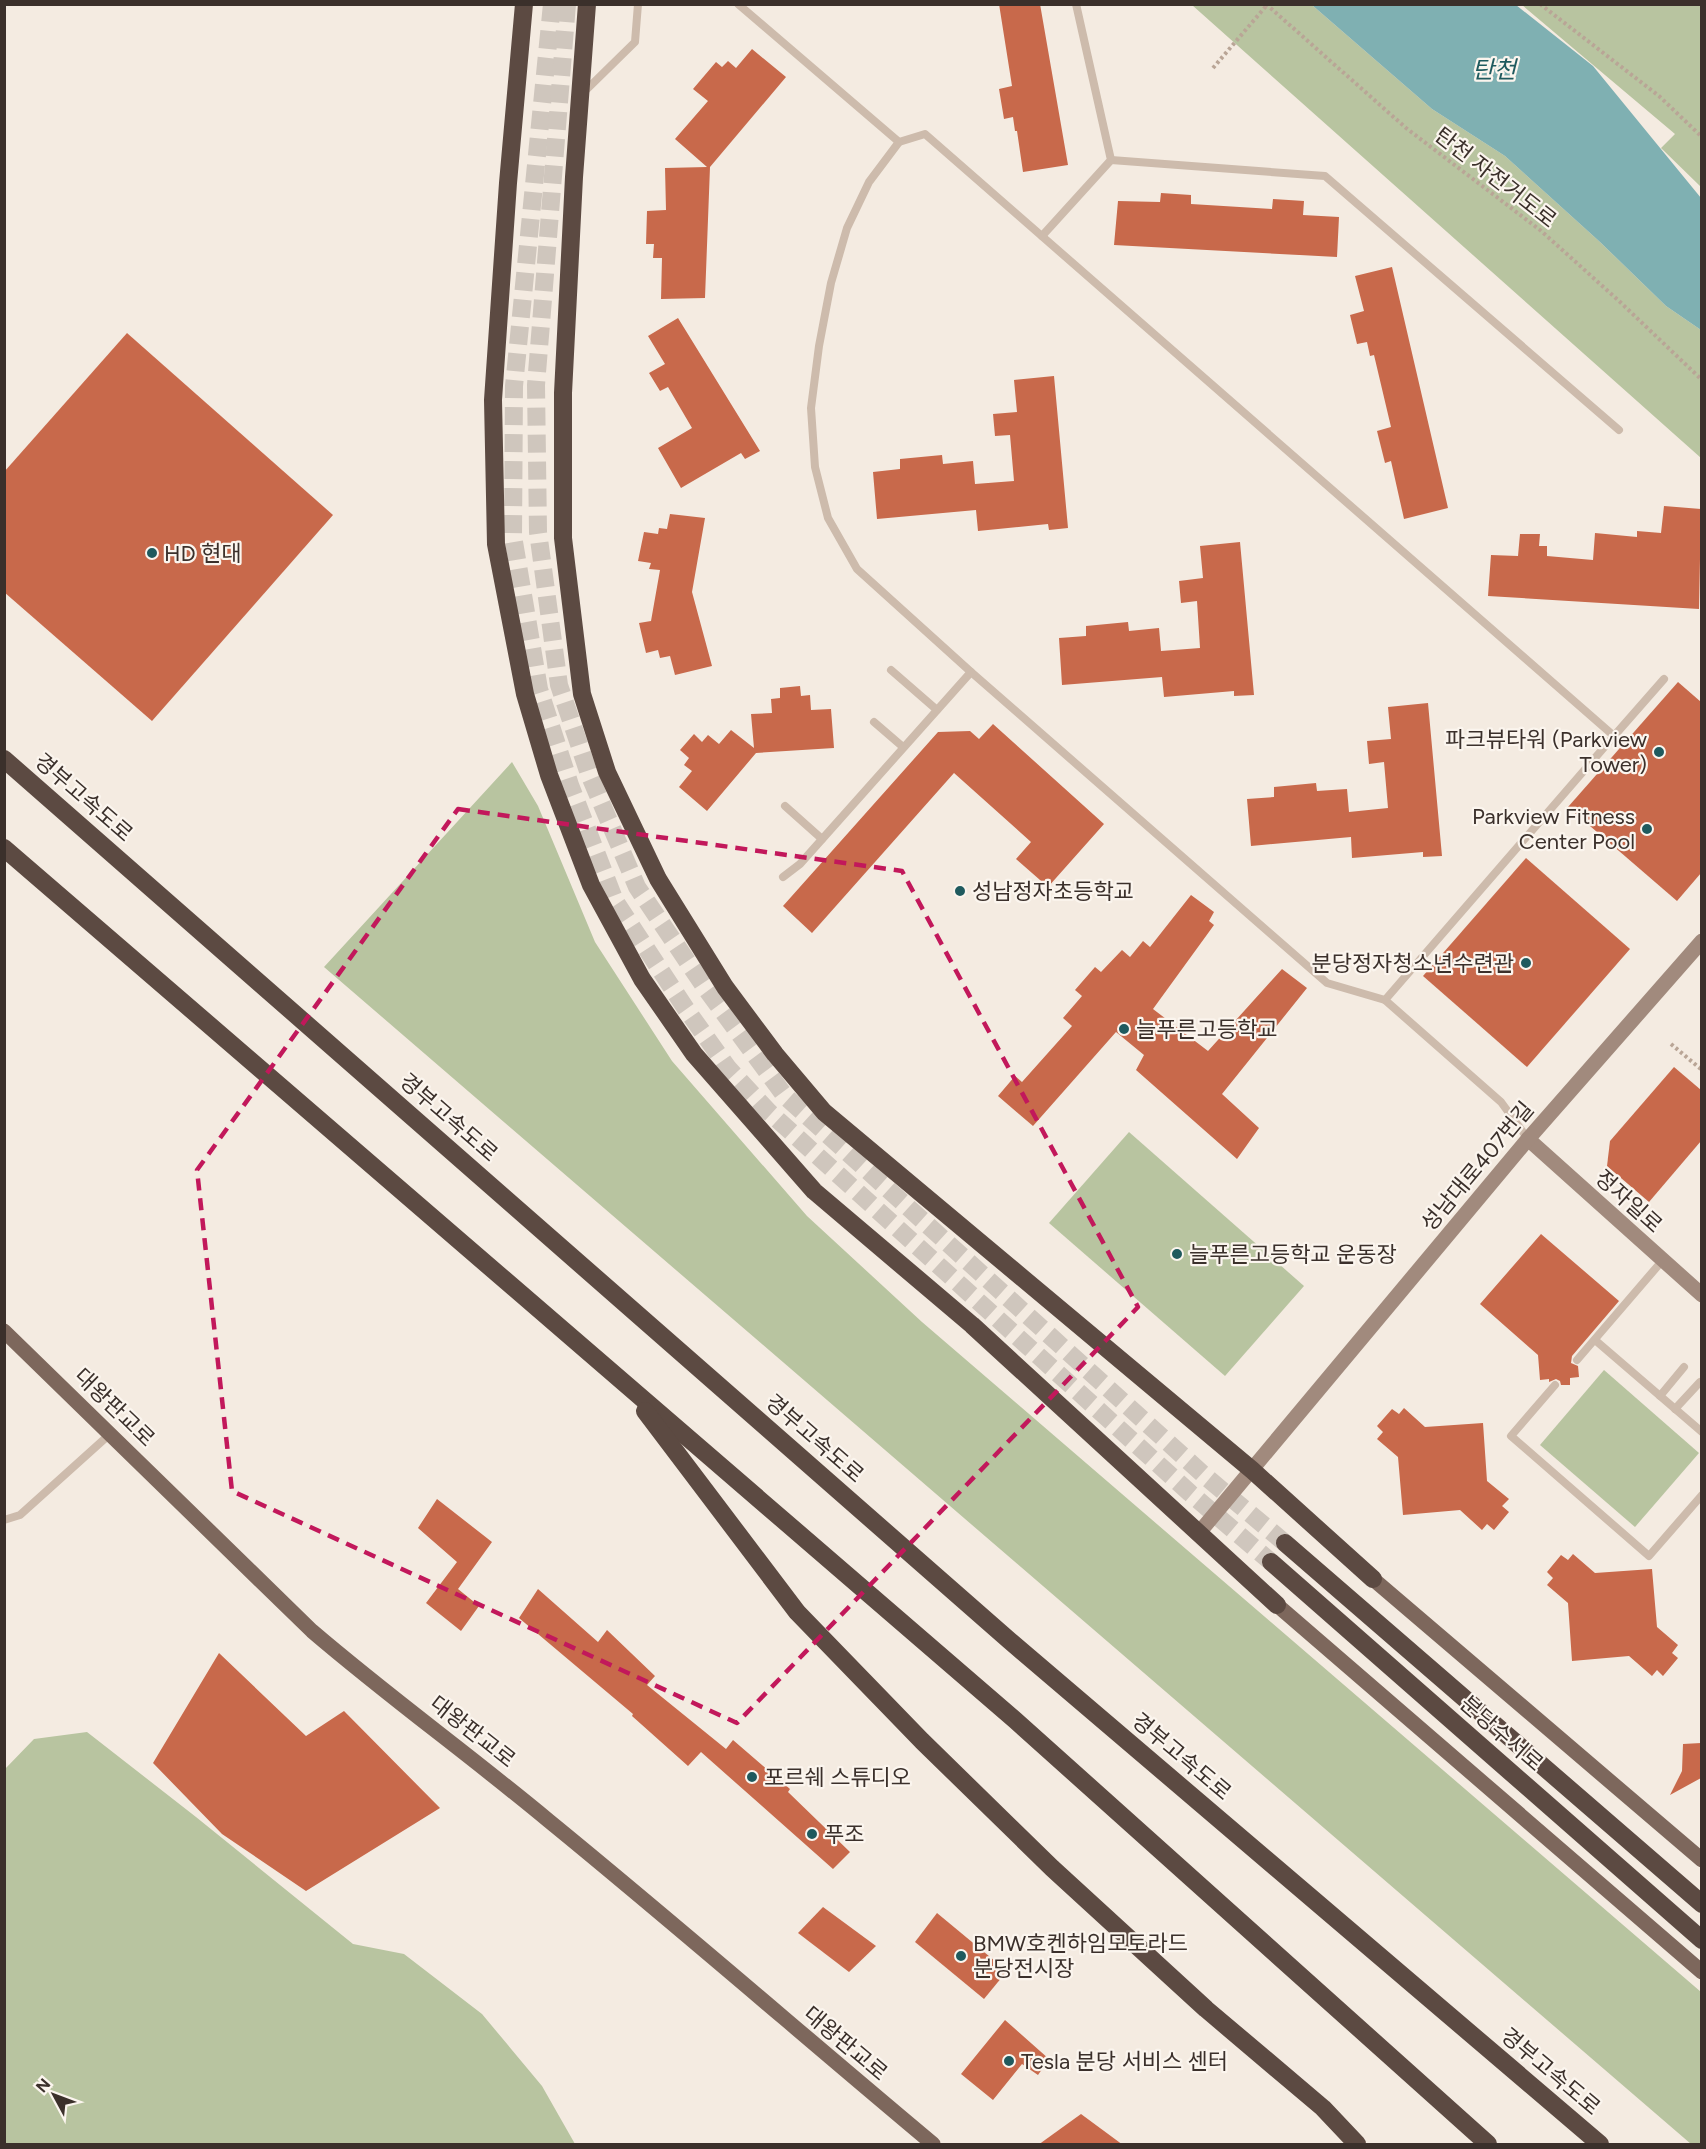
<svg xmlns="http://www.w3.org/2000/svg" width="1706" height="2149" viewBox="0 0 1706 2149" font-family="Figtree,'Noto Sans KR',sans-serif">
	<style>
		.green { fill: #b8c4a0 }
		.water { fill: #7fb0b2 }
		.building { fill: #c8694b }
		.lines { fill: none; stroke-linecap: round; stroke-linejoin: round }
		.highway-tunnel { stroke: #cfc6bd; stroke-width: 18; stroke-dasharray: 18 9; stroke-linecap: butt }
		.path { stroke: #b9a596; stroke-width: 4; stroke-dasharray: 3 3; stroke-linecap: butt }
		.lane { stroke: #cdbbac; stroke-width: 8 }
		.secondary { stroke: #a18a7d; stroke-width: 15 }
		.primary { stroke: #7d675c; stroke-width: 15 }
		.highway { stroke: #5c4a42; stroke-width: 18 }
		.marked { fill: none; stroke: #c2185b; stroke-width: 4.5; stroke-dasharray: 12 8; stroke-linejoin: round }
		.poi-dot { fill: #1f5a5e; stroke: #fbf5ee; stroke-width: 2 }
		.labels { text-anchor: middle; stroke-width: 4.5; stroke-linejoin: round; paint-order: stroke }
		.street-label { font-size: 22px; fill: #3b302b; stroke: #fbf5ee }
		.poi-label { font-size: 22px; fill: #3b302b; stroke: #fbf5ee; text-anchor: start }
		.water-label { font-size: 24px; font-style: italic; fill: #1f5a5e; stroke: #fbf5ee }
	</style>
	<rect width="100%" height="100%" fill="#f4ebe1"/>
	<!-- green -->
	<g class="green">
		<polygon points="1192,5 1312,5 1432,109 1505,156 1600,242 1666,306 1701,330 1701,458"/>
		<polygon points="1522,5 1701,5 1701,187 1661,148 1675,134"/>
		<polygon points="512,762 538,806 595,942 672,1061 807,1216 922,1322 1701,1992 1701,2144 1691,2144 324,967"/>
		<polygon points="1129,1132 1304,1286 1225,1376 1049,1223"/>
		<polygon points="1604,1370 1699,1453 1635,1527 1540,1445"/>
		<polygon points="87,1732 196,1817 353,1944 404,1954 482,2014 542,2086 575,2144 5,2144 5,1769 34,1739"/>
	</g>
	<!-- water -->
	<polygon class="water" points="1312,5 1516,5 1593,66 1701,198 1701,330 1666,306 1600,242 1505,156 1432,109"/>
	<!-- building -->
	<g class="building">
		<polygon points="999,4 1040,4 1068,165 1023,172 1017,131 1015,131 1013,117 1004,119 999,89 1012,86"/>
		<polygon points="752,49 786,77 710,167 705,298 661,299 662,258 653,258 654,244 646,244 647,211 666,210 665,168 707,167 675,139 708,101 693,89 716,62 722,67 728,61 736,68"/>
		<polygon points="1161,193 1191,195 1191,204 1272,209 1273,199 1304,201 1303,215 1339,217 1337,257 1114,245 1118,201 1160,202"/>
		<polygon points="1392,267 1448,508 1404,519 1391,461 1385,463 1377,431 1391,427 1374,355 1370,356 1367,342 1357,344 1350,315 1364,311 1355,276"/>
		<polygon points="678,318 760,451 745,459 741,453 681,488 658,448 692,428 668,387 660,391 649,373 665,364 648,336"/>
		<polygon points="127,333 333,515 152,721 4,592 4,472"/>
		<polygon points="1054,376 1068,528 1049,530 1048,524 978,531 976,510 877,519 873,472 900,469 900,459 942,455 943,464 973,461 975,484 1014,481 1010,435 995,436 993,414 1017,412 1014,380"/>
		<polygon points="1664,506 1701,509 1699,609 1488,596 1491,555 1518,556 1520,534 1540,534 1539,546 1547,546 1547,556 1593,560 1595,533 1637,537 1637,531 1661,533"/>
		<polygon points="670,514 705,518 692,592 712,666 675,675 670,656 660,658 658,650 646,653 639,623 651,621 660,570 649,569 651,563 638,561 644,532 658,534 659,528 667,529"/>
		<polygon points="1240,542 1254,695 1234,696 1234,691 1164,697 1162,677 1062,685 1059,638 1086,636 1086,626 1128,622 1129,631 1159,628 1161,651 1200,648 1197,601 1181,603 1179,581 1203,578 1200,546"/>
		<polygon points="1678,682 1701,702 1701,873 1677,901 1568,807"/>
		<polygon points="800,686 801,696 810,695 811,710 831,709 834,748 756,753 707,811 679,787 692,771 684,765 689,758 680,750 694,734 702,742 708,735 719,744 731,730 754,748 751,714 772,713 771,699 780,698 780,688"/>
		<polygon points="1428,703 1442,856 1423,857 1423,852 1352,858 1351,837 1251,846 1247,799 1274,797 1274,787 1316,783 1317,791 1347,789 1349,812 1388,808 1384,762 1369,764 1367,741 1391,739 1388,707"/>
		<polygon points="993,724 1104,824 1048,887 1016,859 1031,842 954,773 812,933 783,906 938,732 970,731 979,739"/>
		<polygon points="1526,858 1630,949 1527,1067 1423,976"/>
		<polygon points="1191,895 1214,912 1209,921 1214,925 1153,1009 1208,1051 1282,969 1307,988 1222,1094 1259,1128 1237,1159 1136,1070 1144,1055 1116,1032 1033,1126 998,1096 1015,1076 1022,1082 1072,1026 1063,1018 1082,996 1075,990 1095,967 1101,972 1122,950 1130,957 1143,941 1150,947"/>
		<polygon points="1674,1067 1701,1090 1701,1141 1649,1202 1607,1166 1610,1141"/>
		<polygon points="1541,1234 1619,1301 1572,1356 1571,1363 1578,1366 1579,1377 1570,1378 1570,1385 1561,1385 1560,1381 1556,1379 1549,1382 1549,1379 1540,1380 1538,1355 1480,1304"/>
		<polygon points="1404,1408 1425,1427 1483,1423 1487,1481 1509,1499 1502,1506 1509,1512 1494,1530 1487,1524 1482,1530 1460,1510 1403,1515 1398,1457 1377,1439 1383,1432 1377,1426 1392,1409 1399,1414"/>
		<polygon points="437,1499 492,1542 458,1589 479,1606 461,1631 426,1603 457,1562 418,1528"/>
		<polygon points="1573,1554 1595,1573 1652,1569 1657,1627 1678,1645 1672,1653 1678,1658 1663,1676 1657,1670 1652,1676 1629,1656 1572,1661 1568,1603 1547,1585 1553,1578 1547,1572 1561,1555 1568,1560"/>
		<polygon points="538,1589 598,1642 607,1630 655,1676 647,1685 726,1749 733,1740 790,1789 788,1792 850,1852 833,1869 701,1752 688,1766 632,1716 633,1714 519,1618"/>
		<polygon points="219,1653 306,1736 344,1711 440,1808 306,1891 222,1834 153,1763"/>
		<polygon points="1701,1743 1701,1778 1670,1795 1682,1771 1683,1744"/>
		<polygon points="823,1907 876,1946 849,1972 798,1933"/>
		<polygon points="937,1913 1007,1971 984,1999 915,1942"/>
		<polygon points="1005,2020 1049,2059 1038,2075 1022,2064 993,2100 961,2074"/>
		<polygon points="1081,2114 1123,2145 1038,2145"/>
	</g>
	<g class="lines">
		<!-- highway-tunnel -->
		<g class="highway-tunnel">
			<polyline points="552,4 514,386 513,536 539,689 570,785 615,901 686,1009 728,1068 768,1111 1190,1493 1271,1562"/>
			<polyline points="567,4 536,385 538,532 559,685 589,774 637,887 704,986 785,1096 1205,1476 1285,1543"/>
		</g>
		<!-- path -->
		<g class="path">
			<polyline points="1266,4 1406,128 1540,230 1618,300 1702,380"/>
			<polyline points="1540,4 1659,96 1702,137"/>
			<polyline points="1213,68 1267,5"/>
			<polyline points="1671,1044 1702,1070"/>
		</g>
		<!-- lane -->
		<g class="lane">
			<polyline points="738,4 899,142 925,134 1614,736 1385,1000 1501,1102 1528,1139"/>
			<polyline points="583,93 635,42 638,4"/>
			<polyline points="899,142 869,182 847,228 831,283 819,346 811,408 815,467 828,518 857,569 971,672"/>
			<polyline points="1111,160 1325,176 1619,430"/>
			<polyline points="1042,236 1111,160 1076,4"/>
			<polyline points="891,670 937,710"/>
			<polyline points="874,722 903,747"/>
			<polyline points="1614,736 1664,679"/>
			<polyline points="785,806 822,839"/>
			<polyline points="783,877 800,864 971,672 1327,983 1385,1000"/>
			<polyline points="1595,1340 1702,1432"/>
			<polyline points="1577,1360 1662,1261"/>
			<polyline points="1555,1385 1511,1436 1649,1556 1702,1495"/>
			<polyline points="1660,1396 1684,1367"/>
			<polyline points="1675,1409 1700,1382"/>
			<polyline points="4,1520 20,1515 110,1434"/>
		</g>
		<!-- secondary -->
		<g class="secondary">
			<polyline points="1528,1139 1702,1295"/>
			<polyline points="1198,1534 1528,1139 1702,941"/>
		</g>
		<!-- primary -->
		<g class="primary">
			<path d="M4,1331L312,1631C389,1697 471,1756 549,1821C679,1927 805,2037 933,2144"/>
			<polyline points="1373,1579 1702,1860"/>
			<polyline points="1277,1605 1702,1972"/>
		</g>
		<!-- highway -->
		<g class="highway">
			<polyline points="524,4 508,183 493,400 496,544 525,694 549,775 591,885 642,979 694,1054 814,1191 972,1325 1277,1605"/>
			<polyline points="587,4 574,177 563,393 563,538 582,694 607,772 658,879 725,987 775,1054 824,1112 1252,1470 1373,1579"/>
			<polyline points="4,759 1010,1641 1600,2144"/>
			<polyline points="4,848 1015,1720 1488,2144"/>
			<polyline points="645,1411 797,1612 922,1741 1052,1868 1206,2009 1323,2108 1357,2144"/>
			<polyline points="1285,1543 1702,1904"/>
			<polyline points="1271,1562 1702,1940"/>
		</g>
	</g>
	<!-- marked area -->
	<path class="marked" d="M458,809L902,871L1138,1307L737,1723L232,1491L197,1170Z"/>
	<!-- markers -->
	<g class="poi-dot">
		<circle cx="152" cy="553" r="6"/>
		<circle cx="1659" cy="752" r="6"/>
		<circle cx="1647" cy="829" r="6"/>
		<circle cx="960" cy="891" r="6"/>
		<circle cx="1526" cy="963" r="6"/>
		<circle cx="1124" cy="1029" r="6"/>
		<circle cx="1177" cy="1254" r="6"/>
		<circle cx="752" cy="1777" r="6"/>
		<circle cx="812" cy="1834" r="6"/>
		<circle cx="961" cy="1956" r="6"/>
		<circle cx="1009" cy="2061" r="6"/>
	</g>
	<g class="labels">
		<!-- street labels -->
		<g class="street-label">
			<text transform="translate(1496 177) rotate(38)" y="8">탄천 자전거도로</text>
			<text transform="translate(84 797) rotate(41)" y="8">경부고속도로</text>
			<text transform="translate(449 1117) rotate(41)" y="8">경부고속도로</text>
			<text transform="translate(1477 1166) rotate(-50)" y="8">성남대로407번길</text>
			<text transform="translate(1629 1201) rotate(42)" y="8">정자일로</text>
			<text transform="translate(115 1407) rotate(44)" y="8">대왕판교로</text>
			<text transform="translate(815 1438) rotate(41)" y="8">경부고속도로</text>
			<text transform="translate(473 1731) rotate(38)" y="8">대왕판교로</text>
			<text transform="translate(1502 1733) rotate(41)" y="8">분당수서로</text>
			<text transform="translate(1182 1756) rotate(40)" y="8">경부고속도로</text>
			<text transform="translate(846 2043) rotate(40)" y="8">대왕판교로</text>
			<text transform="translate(1551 2071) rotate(40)" y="8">경부고속도로</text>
		</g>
		<!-- poi labels -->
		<g class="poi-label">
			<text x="164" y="561">HD 현대</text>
			<text x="1647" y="747" text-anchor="end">파크뷰타워 (Parkview<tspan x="1647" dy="25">Tower)</tspan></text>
			<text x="1635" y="824" text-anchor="end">Parkview Fitness<tspan x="1635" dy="25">Center Pool</tspan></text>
			<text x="972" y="899">성남정자초등학교</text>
			<text x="1514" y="971" text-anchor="end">분당정자청소년수련관</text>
			<text x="1136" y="1037">늘푸른고등학교</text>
			<text x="1189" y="1262">늘푸른고등학교 운동장</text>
			<text x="764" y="1785">포르쉐 스튜디오</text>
			<text x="824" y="1842">푸조</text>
			<text x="973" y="1951">BMW호켄하임모토라드<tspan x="973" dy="25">분당전시장</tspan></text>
			<text x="1021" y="2069">Tesla 분당 서비스 센터</text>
		</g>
		<!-- water labels -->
		<g class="water-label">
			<text x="1494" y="78">탄천</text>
		</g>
	</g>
	<!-- border -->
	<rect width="1706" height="2149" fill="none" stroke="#3b302b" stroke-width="12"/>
	<!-- north arrow -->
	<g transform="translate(54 2095) rotate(311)" stroke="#fbf5ee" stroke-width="4.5" paint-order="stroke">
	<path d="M0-4.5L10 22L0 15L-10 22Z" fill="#3b302b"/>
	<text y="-9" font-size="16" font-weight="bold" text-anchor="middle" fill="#3b302b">N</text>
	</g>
</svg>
